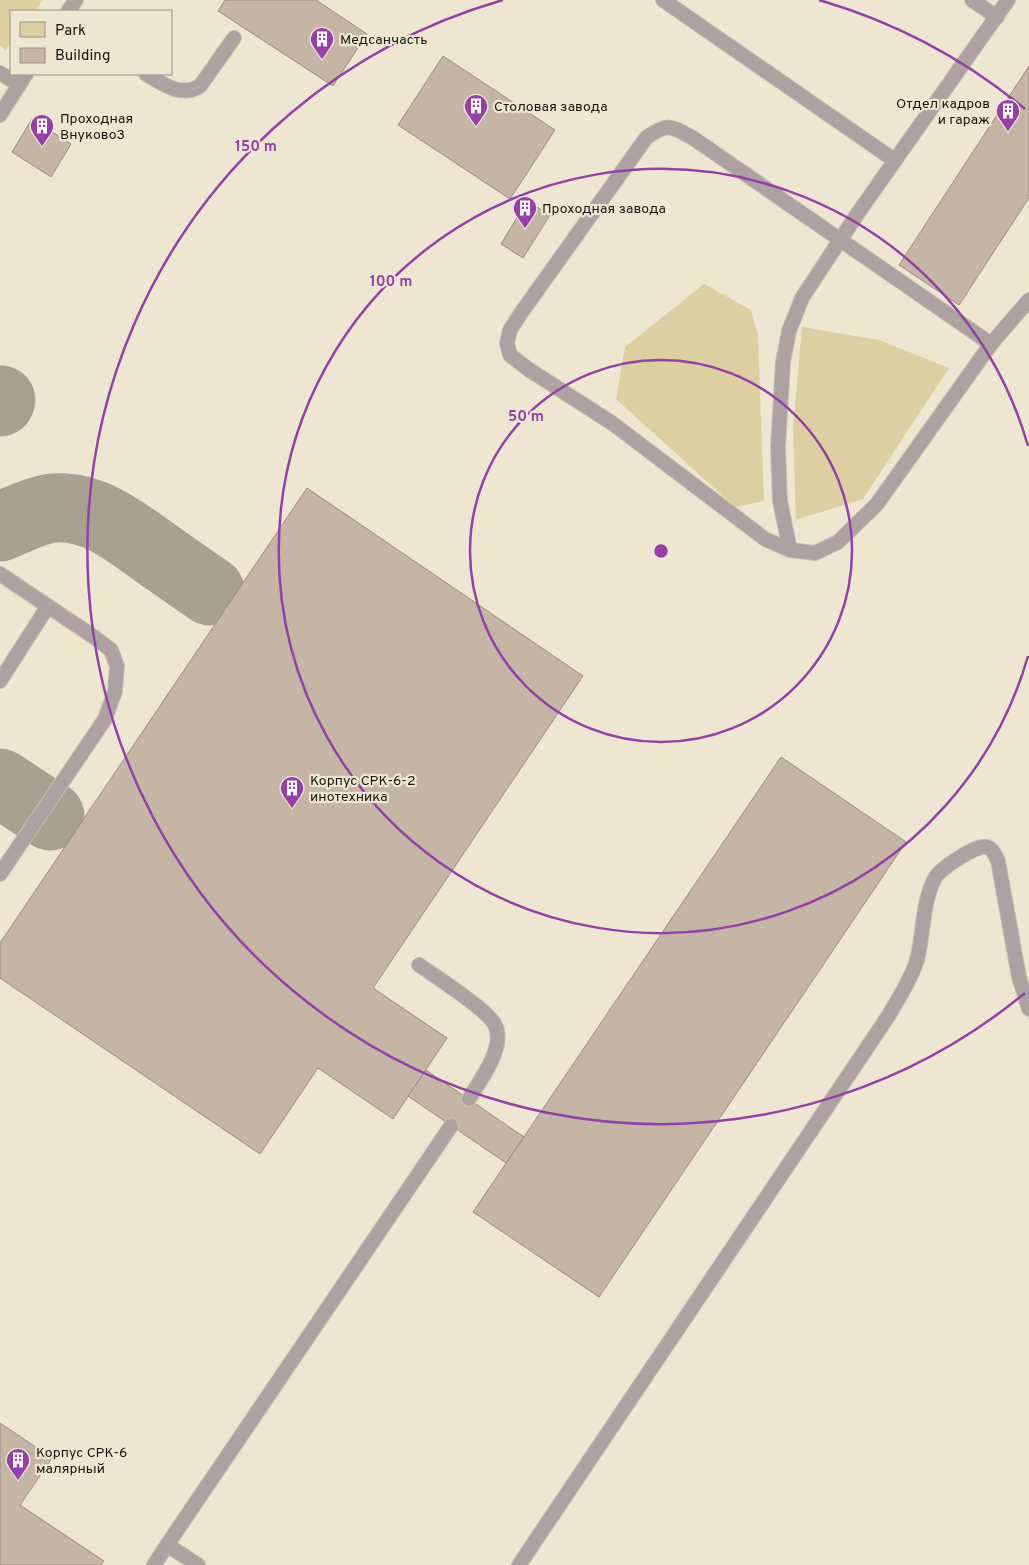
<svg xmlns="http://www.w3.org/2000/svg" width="1029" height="1565" viewBox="0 0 1029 1565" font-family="Overpass,sans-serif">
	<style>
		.green { fill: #dcd0a0 }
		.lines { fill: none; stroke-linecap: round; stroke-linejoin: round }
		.taxiway { stroke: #a6a190; stroke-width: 69 }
		.building { fill: #c5b5a4; stroke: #9c8d7d }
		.lane-casing { stroke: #c7c1af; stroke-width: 16 }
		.lane { stroke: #ada2a1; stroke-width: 14 }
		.ring { fill: none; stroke: #973eaa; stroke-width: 2.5 }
		.labels { text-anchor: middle; stroke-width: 4.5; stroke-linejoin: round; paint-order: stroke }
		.poi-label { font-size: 14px; fill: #18160e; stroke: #ede7d2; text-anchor: start }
		.centre { fill: #973eaa; stroke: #ede7d2; stroke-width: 2.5 }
		.ring-label { font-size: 15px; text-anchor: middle; font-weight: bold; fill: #973eaa; stroke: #ede7d2; stroke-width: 4.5; stroke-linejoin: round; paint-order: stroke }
	</style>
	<rect width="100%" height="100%" fill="#ede7d2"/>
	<!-- green -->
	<g class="green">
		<polygon points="0,0 43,0 35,11 11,11 11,42 6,50 0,46"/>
		<polygon points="704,284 751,310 758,335 764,501 735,507 616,399 625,347"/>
		<polygon points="802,327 879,340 949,368 863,499 796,520 793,427"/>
	</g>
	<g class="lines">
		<!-- taxiway -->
		<g class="taxiway">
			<polyline points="0,402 1,400"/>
			<path d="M0,527C14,521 39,509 54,508C93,505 126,532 157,554C174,566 192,579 210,591"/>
			<polyline points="0,783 50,816"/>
		</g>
	</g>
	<!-- building -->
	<g class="building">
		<polygon points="225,0 316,0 367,34 333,86 218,11"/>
		<polygon points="443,56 555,130 510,199 398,125"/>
		<polygon points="1029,66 1029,198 959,305 899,265"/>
		<polygon points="32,119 71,144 51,177 12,152"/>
		<polygon points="527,201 550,215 523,258 501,244"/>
		<polygon points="307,488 583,676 373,988 447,1038 393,1119 318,1068 260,1154 0,978 0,943"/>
		<polygon points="781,757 906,842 599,1297 473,1212"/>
		<polygon points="426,1070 524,1137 506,1163 408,1096"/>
		<polygon points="0,1423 52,1458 20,1505 104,1561 101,1565 0,1565"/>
	</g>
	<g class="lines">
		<!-- lane casing -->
		<g class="lane-casing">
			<g id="lane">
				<polyline points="663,0 894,160"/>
				<polyline points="972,0 997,17"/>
				<polyline points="68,11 76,0"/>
				<polyline points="0,73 19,85"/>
				<path d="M146,74C163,84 181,98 200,86L234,38"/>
				<polyline points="0,115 26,74"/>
				<path d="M991,344L877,504L838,542L815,553L790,550L765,539L612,423L528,369L510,355L507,343L510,330L521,313L646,138C668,122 671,126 693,138L991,344L1029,300"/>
				<polyline points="790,550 780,501 778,447 783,362 789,331 802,298 858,213 1008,0"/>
				<polyline points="0,574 94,637 111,650 117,666 115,691 105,719 0,874"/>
				<polyline points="0,681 48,606"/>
				<path d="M419,965C435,976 489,1011 495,1025C498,1031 498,1038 497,1044C493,1064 479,1082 469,1099"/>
				<polyline points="154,1565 167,1545"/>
				<polyline points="198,1565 167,1545 451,1126"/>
				<path d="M519,1565L889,1015C899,997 911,980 917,960C924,933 922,902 935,878C940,869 976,844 987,847C993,849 996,856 998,861L1019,977L1029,1009"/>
			</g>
		</g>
		<!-- lane -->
		<use href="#lane" class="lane"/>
	</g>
	<!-- distance rings -->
	<g class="ring">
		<circle cx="661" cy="551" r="191"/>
		<path d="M1028 656A382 382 0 1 1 1028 446"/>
		<path d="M1025 993A573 573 0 1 1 503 0M819 0A573 573 0 0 1 1025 109"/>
	</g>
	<!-- icons -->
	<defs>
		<g id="building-pin" transform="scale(1.25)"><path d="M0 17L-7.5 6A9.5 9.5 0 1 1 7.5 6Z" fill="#973eaa" stroke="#ede7d2"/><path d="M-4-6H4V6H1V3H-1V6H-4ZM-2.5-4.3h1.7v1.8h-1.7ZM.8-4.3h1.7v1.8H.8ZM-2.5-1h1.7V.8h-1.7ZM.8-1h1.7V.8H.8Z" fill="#fff"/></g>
	</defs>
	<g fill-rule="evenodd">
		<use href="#building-pin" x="322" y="39"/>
		<use href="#building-pin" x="476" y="106"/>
		<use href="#building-pin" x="1008" y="111"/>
		<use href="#building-pin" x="42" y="126"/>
		<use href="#building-pin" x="525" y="208"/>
		<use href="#building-pin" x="292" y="788"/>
		<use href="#building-pin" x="18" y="1460"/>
	</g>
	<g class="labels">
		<!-- poi labels -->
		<g class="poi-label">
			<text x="340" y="44">Медсанчасть</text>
			<text x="990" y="108" text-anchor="end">Отдел кадров<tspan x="990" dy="16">и гараж</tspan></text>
			<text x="494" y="111">Столовая завода</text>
			<text x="60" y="123">Проходная<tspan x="60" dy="16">Внуково3</tspan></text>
			<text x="542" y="213">Проходная завода</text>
			<text x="310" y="785">Корпус СРК-6-2<tspan x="310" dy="16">инотехника</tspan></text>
			<text x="36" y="1457">Корпус СРК-6<tspan x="36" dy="16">малярный</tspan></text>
		</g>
	</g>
	<circle cx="661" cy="551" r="8" class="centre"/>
	<g class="ring-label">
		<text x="256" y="151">150 m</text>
		<text x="391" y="286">100 m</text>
		<text x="526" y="421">50 m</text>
	</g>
	<!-- legend -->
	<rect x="10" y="10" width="162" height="65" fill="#ede7d2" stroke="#989384"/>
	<rect x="20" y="22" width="25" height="15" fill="#dcd0a0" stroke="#989384"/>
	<text x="55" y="35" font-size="15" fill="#18160e">Park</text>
	<rect x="20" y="48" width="25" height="15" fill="#c5b5a4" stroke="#989384"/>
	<text x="55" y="60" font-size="15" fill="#18160e">Building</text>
</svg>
